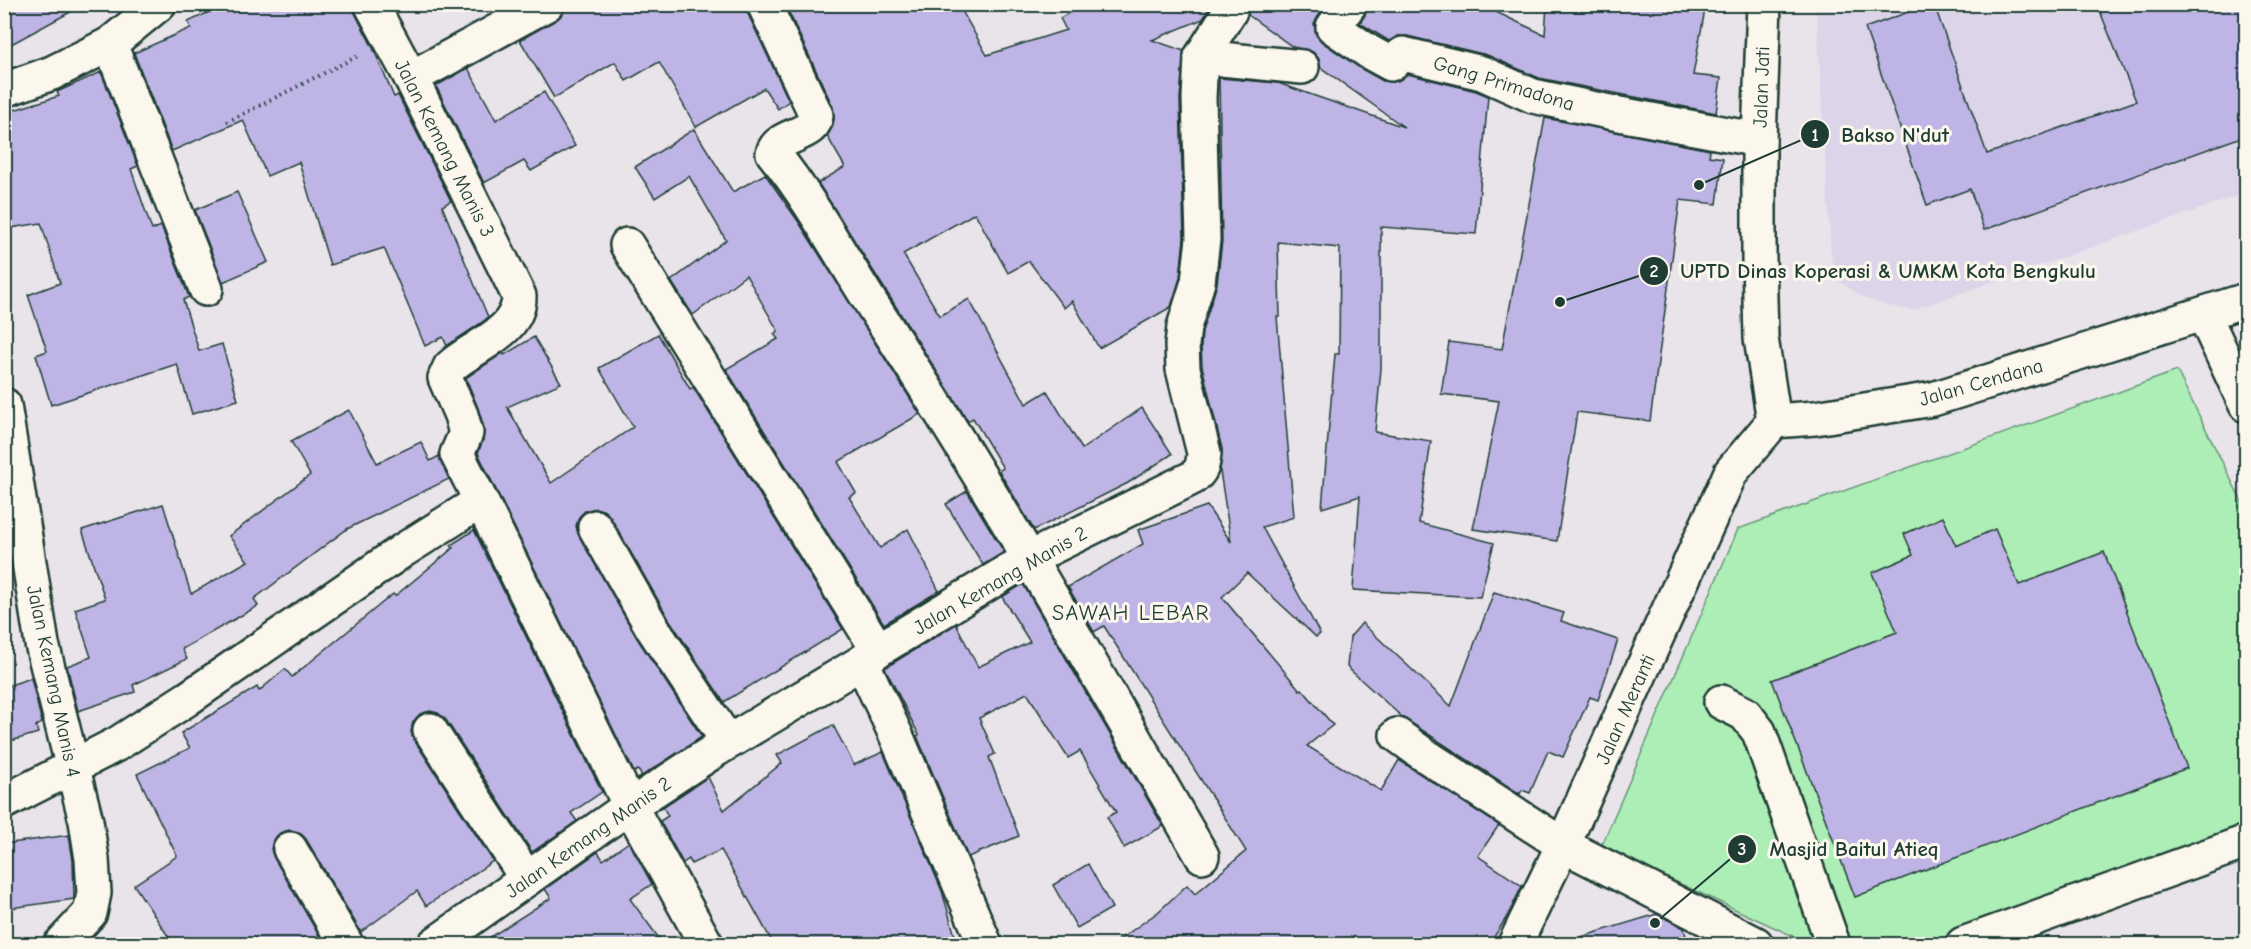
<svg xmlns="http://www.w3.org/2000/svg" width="2251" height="949" viewBox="0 0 2251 949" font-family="'Comic Neue',sans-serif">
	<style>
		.built { fill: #dcd5e9 }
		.green { fill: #adeeb7; stroke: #669676; stroke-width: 1.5 }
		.building { fill: #bfb4e6; stroke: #1f3d34; stroke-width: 1.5 }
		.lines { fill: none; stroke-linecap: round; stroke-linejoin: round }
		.minor-casing { stroke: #1f3d34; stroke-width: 38 }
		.major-casing { stroke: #1f3d34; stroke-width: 38 }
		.path { stroke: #1f3d34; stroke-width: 4; stroke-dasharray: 1.5 4.5; stroke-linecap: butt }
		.minor { stroke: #fbf7ec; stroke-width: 33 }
		.major { stroke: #fbf7ec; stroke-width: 33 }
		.labels { text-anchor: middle; stroke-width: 6; stroke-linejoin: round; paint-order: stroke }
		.street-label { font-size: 20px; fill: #1f3d34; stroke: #fbf7ec }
		.quarter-label { font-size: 22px; letter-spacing: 1.5px; fill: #1f3d34; stroke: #fbf7ec }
		.leader { fill: none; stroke: #1f3d34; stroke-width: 2 }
		.callout-dot { fill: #1f3d34; stroke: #fbf7ec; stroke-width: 2 }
		.mark-label { font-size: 18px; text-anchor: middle; font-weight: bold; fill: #fff }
		.callout-label { font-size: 21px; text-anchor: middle; font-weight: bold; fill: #1f3d34; stroke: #fbf7ec; stroke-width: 6; stroke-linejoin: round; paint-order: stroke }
	</style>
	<rect width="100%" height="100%" fill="#e9e3ea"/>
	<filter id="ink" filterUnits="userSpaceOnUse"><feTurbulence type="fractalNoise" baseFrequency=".0167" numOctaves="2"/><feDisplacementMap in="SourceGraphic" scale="12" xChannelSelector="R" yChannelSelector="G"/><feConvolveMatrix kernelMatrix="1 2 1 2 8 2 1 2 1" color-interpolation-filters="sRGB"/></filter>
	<g filter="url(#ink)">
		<!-- built -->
		<polygon class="built" points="1816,5 2246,5 2246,193 1913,310 1883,305 1860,296 1839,281 1831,255"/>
		<!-- green -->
		<polygon class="green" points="2177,371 2246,510 2246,835 1949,944 1810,944 1601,847 1738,529"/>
		<!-- building -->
		<g class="building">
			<polygon points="4,4 85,4 4,48"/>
			<polygon points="226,4 352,4 355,13 373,48 394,97 398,95 451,201 442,206 488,317 485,320 447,346 443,337 425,346 384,248 330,265 299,162 267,176 243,120 172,151 134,53 191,28 188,22"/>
			<polygon points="566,4 746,4 747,12 789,101 778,109 764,88 696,127 659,62 626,81 615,62 554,98 520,40 556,20 563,13"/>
			<polygon points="785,4 958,4 987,55 1066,30 1060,18 1083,5 1212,4 1203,19 1152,40 1184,51 1180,99 1184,238 1180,278 1171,307 1099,348 1072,301 1064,308 1029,261 1008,273 975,213 903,254 940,316 969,299 1026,404 1047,391 1082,449 1142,408 1172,454 1128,483 1034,530 999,471 1003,468 973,418 968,421 818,183 845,167 827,136 834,119 833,107"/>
			<polygon points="1250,4 1326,4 1314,24 1316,35 1322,42 1360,68 1383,81 1393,82 1408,74 1476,91 1488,96 1476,234 1381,227 1381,368 1375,432 1431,441 1419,523 1494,543 1480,597 1353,590 1360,496 1322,508 1335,354 1339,354 1340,248 1278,242 1280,317 1277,317 1294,517 1262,527 1320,634 1316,637 1247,573 1222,597 1300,690 1302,689 1333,725 1307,746 1381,791 1399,760 1499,825 1478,856 1522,886 1508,915 1489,945 1112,945 1158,912 1187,885 1195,894 1246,851 1104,626 1094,632 1068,587 1143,544 1138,530 1207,506 1231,542 1220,471 1222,449 1202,366 1201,346 1202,331 1217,284 1222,241 1219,78 1278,83 1404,127 1320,67 1319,59 1313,52 1293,47 1248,15"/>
			<polygon points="1368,4 1479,4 1545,35 1547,4 1706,4 1693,75 1721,78 1716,113 1539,78 1487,55 1407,36 1398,36 1389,41 1360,23 1365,15"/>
			<polygon points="1930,4 1934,4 1987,154 2136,101 2097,4 2238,4 2247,26 2247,135 1984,230 1970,189 1927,205 1865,28"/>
			<polygon points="468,68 496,120 544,92 575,146 531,171 524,161 484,183 436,86"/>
			<polygon points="101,72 138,166 131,169 152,230 161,226 189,297 183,300 199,351 222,344 238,400 192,414 177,364 51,405 36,355 47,351 28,295 60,283 41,223 4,229 4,113 59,96 57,92"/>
			<polygon points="1545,118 1710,150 1709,156 1723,158 1717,204 1680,200 1650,421 1577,412 1557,541 1473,529 1499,401 1441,394 1449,342 1502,349"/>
			<polygon points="694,129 733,192 765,174 800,224 920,414 838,462 856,493 849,497 880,548 908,529 939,591 884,624 726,369 778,339 774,334 778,331 746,275 693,315 671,281 726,240 689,176 655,198 635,167"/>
			<polygon points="237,192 268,262 223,282 195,210"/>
			<polygon points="658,334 690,389 693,387 843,629 724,702 669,619 611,518 605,511 596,508 585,511 579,517 576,526 579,536 637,638 702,737 642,776 638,770 634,772 478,453 483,440 484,428 478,408 466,378 503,353 504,355 534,337 561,383 507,407 551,483 633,427 599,368"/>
			<polygon points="349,410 377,463 421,442 430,461 439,456 449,479 347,529 254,599 258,606 182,649 187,659 133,685 135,692 78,711 67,666 91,657 75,609 105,599 82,530 163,504 191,594 248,561 229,536 310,475 291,441"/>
			<polygon points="967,491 1004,552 983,565 946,504"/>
			<polygon points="1943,517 1956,546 1995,529 2019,585 2104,552 2187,768 1855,897 1772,680 1897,632 1872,573 1913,555 1904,534"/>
			<polygon points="474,530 602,792 571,813 577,821 532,852 446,720 438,713 430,711 420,714 413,722 411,732 414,740 493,861 426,906 417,891 361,932 306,839 299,832 289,830 280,833 273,840 271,849 274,858 324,944 174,945 134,885 177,856 137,774 190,748 181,733 257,687 259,691 285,669 292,677 393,594 395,596 453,548 451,545"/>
			<polygon points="1023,584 1163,826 1124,848 1107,817 1116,812 1080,751 1068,758 1027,693 979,718 995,754 989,757 1019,836 968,857 917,736 919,735 885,668 956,624 978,667 1030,642 1002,597"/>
			<polygon points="1494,592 1564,613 1561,621 1618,640 1598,700 1590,697 1563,757 1548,751 1530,793 1522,790 1520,794 1402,717 1347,667 1350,637 1362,623 1451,706"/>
			<polygon points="31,678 42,723 36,726 38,733 4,743 4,687"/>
			<polygon points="833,725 854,765 883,752 942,891 956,939 937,945 774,945 721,850 691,864 689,859 683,863 660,821 668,816 663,807 708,777 724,810 782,763 777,755"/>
			<polygon points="69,835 73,861 74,899 4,909 4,844"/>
			<polygon points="629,842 652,884 630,899 664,945 478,945 551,898 545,889 598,852 603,860"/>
			<polygon points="1088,864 1112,908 1077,928 1053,885"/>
			<polygon points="1657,914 1684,928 1688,945 1583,945 1581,937"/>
		</g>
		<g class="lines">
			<!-- minor casing -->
			<g class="minor-casing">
				<g id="minor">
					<path d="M371,4L411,78L519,296C520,330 479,344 456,362L450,367L445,378L461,415L466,433L457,454L481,501"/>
					<path d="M764,4L816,115C816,137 778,133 773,153C815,205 845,264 882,320C995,494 1098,676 1202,856"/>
					<polyline points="1350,4 1333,27 1369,52 1391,64 1403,54 1482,73 1533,96 1614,113 1759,140"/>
					<polyline points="1764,4 1759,140 1759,259 1761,338 1774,421"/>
					<polyline points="110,44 206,289"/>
					<polyline points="1201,57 1302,67"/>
					<polyline points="411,78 547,4"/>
					<polyline points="4,90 52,73 110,44 159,4"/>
					<polyline points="627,245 878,650"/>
					<polyline points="2204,315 2246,405"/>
					<polyline points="4,405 42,644 86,821 92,859 94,893 90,913 61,944"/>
					<polyline points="595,527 653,629 728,742"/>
					<polyline points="862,662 896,735 985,944"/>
					<polyline points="1721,702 1745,714 1759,732 1833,944"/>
					<polyline points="430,730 527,879"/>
					<polyline points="1397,735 1423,754 1563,845 1756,944"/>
					<polyline points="4,802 117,744 187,699 402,551 481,501 630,806 706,944"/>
					<polyline points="290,849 346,944"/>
					<path d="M435,944L630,806L717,749L862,662L878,650L1030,558L1192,478C1202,471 1203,465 1204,453L1183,369L1182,345L1184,327L1198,282L1203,239L1199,98L1201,57L1230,11L1232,4"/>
					<polyline points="1963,944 2246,842"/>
				</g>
			</g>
			<!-- major casing -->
			<g class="major-casing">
				<polyline id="major" points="1515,944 1563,845 1731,472 1774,421 1815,418 1933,399 2246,300"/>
			</g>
			<!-- path -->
			<polyline class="path" points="227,122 358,56"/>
			<!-- minor -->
			<use href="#minor" class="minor"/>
			<!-- major -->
			<use href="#major" class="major"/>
		</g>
	</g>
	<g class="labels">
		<!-- street labels -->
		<g class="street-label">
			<text transform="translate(1504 83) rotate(17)" y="7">Gang Primadona</text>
			<text transform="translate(1761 87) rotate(-88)" y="7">Jalan Jati</text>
			<text transform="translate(445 148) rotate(63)" y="7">Jalan Kemang Manis 3</text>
			<text transform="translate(1981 382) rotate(-16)" y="7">Jalan Cendana</text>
			<text transform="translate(1000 580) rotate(-30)" y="7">Jalan Kemang Manis 2</text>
			<text transform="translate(54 681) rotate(78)" y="7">Jalan Kemang Manis 4</text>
			<text transform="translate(1625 709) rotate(-66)" y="7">Jalan Meranti</text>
			<text transform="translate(588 837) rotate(-35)" y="7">Jalan Kemang Manis 2</text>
		</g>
		<!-- quarter labels -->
		<g class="quarter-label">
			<text x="1131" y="620">SAWAH LEBAR</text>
		</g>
	</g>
	<!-- callouts -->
	<path class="leader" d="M1699 185L1815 134M1560 302L1654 271M1655 923L1742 849"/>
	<g class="callout-dot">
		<circle cx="1699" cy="185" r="6"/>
		<circle cx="1560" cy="302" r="6"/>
		<circle cx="1655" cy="923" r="6"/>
		<circle cx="1815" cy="134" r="15"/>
		<circle cx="1654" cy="271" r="15"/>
		<circle cx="1742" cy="849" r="15"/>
	</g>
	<g class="mark-label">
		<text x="1815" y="141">1</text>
		<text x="1654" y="277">2</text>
		<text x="1742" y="855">3</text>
	</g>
	<g class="callout-label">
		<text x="1895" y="142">Bakso N'dut</text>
		<text x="1888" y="278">UPTD Dinas Koperasi &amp; UMKM Kota Bengkulu</text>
		<text x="1854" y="856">Masjid Baitul Atieq</text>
	</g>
	<!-- margin -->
	<rect width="2251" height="949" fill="none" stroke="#fbf7ec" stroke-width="24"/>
	<rect x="12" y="12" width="2227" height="925" fill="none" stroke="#1f3d34" stroke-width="2" filter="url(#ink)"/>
</svg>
